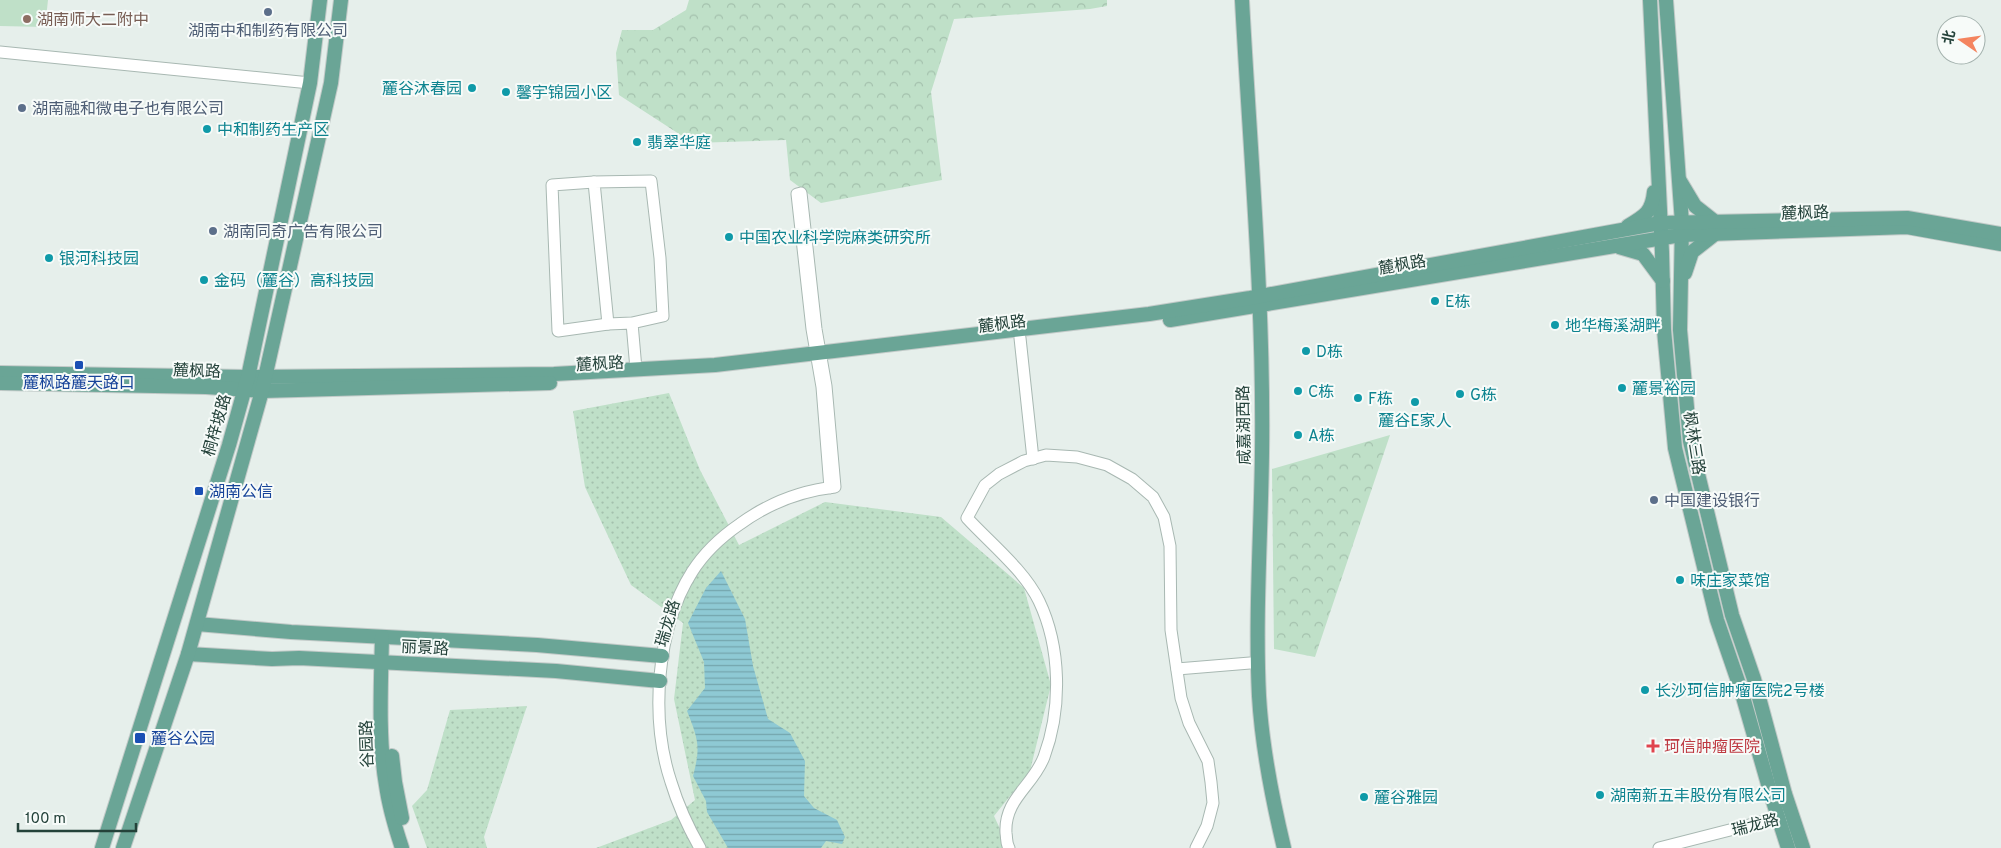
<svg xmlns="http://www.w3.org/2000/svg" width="2001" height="848" viewBox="0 0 2001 848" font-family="Overpass,'Noto Sans SC',sans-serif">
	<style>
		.grass { fill: #bfe0c8 }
		.forest { fill: url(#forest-crowns) }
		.park { fill: url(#park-dots) }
		.water { fill: url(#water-rules) }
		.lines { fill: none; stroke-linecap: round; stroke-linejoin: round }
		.minor-casing { stroke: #a8b8b2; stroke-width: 13 }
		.major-casing { stroke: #c2cac8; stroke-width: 16 }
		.minor { stroke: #fff; stroke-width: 11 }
		.major { stroke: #6aa596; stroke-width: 14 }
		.service-dot { fill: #5c6f8a; stroke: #f7fbf9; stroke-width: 2 }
		.education-dot { fill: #8d6e63; stroke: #f7fbf9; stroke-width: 2 }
		.culture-dot { fill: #0f9aa8; stroke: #f7fbf9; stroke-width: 2 }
		.transit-dot { fill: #1a4fb4; stroke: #f7fbf9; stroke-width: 2 }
		.health-dot { fill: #e0444e; stroke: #f7fbf9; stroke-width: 2 }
		.labels { text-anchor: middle; stroke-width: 4; stroke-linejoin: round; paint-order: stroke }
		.education-label { font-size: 16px; fill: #785e54; stroke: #f7fbf9; text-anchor: start }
		.service-label { font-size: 16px; fill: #4e5e75; stroke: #f7fbf9; text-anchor: start }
		.culture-label { font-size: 16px; fill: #0d838f; stroke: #f7fbf9; text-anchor: start }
		.street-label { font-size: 16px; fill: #24423a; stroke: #f7fbf9 }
		.transit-label { font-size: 16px; fill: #164399; stroke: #f7fbf9; text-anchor: start }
		.health-label { font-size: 16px; fill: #be3a42; stroke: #f7fbf9; text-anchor: start }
	</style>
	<defs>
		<pattern id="forest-crowns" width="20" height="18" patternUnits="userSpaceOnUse" patternTransform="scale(1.25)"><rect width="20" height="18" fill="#bfe0c8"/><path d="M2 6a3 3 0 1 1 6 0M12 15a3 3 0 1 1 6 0" fill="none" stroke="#a4c1ad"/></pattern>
		<pattern id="park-dots" width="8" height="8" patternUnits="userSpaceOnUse" patternTransform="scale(1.25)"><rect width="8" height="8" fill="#bfe0c8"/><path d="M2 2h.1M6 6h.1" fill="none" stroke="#a4c1ad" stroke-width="1.8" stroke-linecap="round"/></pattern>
		<pattern id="water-rules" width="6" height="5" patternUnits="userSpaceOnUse" patternTransform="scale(1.25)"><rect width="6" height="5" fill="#8ec9d4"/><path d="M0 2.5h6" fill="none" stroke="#74a5ad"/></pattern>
	</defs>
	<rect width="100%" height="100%" fill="#e6efeb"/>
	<!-- grass -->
	<polygon class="grass" points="0,0 48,0 45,27 0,26"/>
	<!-- forest -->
	<g class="forest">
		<polygon points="689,0 1107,0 1107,6 1090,9 954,19 931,92 942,180 821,203 790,180 786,140 693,143 619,95 616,53 622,30 653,30 686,10"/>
		<polygon points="1390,435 1315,657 1274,649 1272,469"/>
	</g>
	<!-- park -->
	<g class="park">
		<polygon points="669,393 700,470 739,545 825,502 941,517 1024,588 1051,685 1030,771 994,816 1009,848 596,848 671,820 695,800 674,699 683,623 631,585 585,487 573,411"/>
		<polygon points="527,706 484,837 487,848 427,848 412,806 427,790 450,710"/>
	</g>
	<!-- water -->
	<path class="water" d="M721,571L745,619L753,666L768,719L790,733L805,761L804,796L814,808L837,820L845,837L842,844L826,841L821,848H728L707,812L706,801L693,776C701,746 698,739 687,711L705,688L704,662L688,623L706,588Z"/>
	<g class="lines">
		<!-- minor casing -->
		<g class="minor-casing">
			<g id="minor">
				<polyline points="0,52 310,83"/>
				<polyline points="594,182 552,185 558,331 608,324"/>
				<polyline points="632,323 608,324 594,182 651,181 660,258 663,316 632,323 636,369"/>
				<polyline points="1020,338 1033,459"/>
				<polyline points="1177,669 1250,663"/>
				<path d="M700,848C688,827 678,805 671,782C650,719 656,629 692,572C704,553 721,537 740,524C769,503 799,491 835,487L826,386L816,329L801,193L797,194L812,329L822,387L830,488"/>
				<path d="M1009,848C1006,843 1007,839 1006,833C1004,799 1033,786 1044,757C1062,709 1061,647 1039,601C1024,570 990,543 967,518L985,485L999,474L1024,461L1046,455L1077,457L1107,465L1132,479L1153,497L1164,517L1170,546L1171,630L1181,698L1189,723L1208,761L1211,782L1213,803L1207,826L1196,848"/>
				<polyline points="1659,848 1785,816"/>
			</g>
		</g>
		<!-- major casing -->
		<g class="major-casing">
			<g id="major">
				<path d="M1242,0C1250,150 1264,303 1262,453C1261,534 1255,615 1259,696C1262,748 1272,798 1284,848"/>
				<polyline points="1650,0 1662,252 1664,330 1675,448 1717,620 1741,690 1772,798 1788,848"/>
				<polyline points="1666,0 1682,223 1680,330 1690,441 1732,615 1754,679 1785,794 1803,848"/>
				<polyline points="1680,181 1695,206 1714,221"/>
				<path d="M1628,226C1645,216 1652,212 1654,192"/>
				<polyline points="1619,247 1643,254 1663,281"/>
				<polyline points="1685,273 1692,252 1715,234"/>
				<polyline points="1170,320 1681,235 1907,227 2001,244"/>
				<polyline points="0,373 248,377 554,374 715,365 1149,314 1250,298 1660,223 1907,218 2001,234"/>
				<polyline points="0,383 206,387 262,391 550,383"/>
				<polyline points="197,624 291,632 537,645 662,656"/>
				<path d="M382,637C381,684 378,739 386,785C389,807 395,827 402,848"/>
				<polyline points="188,654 272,659 299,658 556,671 660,681"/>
				<polyline points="392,756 395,782 402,818"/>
				<polyline points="102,848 229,445 248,377 310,83 320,0"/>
				<polyline points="123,848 188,654 262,391 331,83 341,0"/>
			</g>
		</g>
		<!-- minor -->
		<use href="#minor" class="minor"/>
		<!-- major -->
		<use href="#major" class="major"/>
	</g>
	<!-- markers -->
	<g class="service-dot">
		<circle cx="268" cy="12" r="5"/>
		<circle cx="22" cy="108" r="5"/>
		<circle cx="213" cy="231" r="5"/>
		<circle cx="1654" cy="500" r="5"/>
	</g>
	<circle class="education-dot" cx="27" cy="19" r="5"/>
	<g class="culture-dot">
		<circle cx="472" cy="88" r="5"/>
		<circle cx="506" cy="92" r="5"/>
		<circle cx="207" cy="129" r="5"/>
		<circle cx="637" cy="142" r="5"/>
		<circle cx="729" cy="237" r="5"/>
		<circle cx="49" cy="258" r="5"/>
		<circle cx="204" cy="280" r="5"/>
		<circle cx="1435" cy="301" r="5"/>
		<circle cx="1555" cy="325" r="5"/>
		<circle cx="1306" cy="351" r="5"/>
		<circle cx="1622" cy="388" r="5"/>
		<circle cx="1298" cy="391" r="5"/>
		<circle cx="1460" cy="394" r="5"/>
		<circle cx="1358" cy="398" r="5"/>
		<circle cx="1415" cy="402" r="5"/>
		<circle cx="1298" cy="435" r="5"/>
		<circle cx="1680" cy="580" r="5"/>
		<circle cx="1645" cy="690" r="5"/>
		<circle cx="1600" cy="795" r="5"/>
		<circle cx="1364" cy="797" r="5"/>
	</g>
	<g class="transit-dot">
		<rect x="74" y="360" width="10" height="10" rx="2.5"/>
		<rect x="194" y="486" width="10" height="10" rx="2.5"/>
		<rect x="134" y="732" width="12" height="12" rx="2.5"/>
	</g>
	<path class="health-dot" d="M1650.5 738.5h5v5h5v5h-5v5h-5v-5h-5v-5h5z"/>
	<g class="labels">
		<!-- education labels -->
		<g class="education-label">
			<text x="37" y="25">湖南师大二附中</text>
		</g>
		<!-- service labels -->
		<g class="service-label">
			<text x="268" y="36" text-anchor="middle">湖南中和制药有限公司</text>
			<text x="32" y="114">湖南融和微电子也有限公司</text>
			<text x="223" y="237">湖南同奇广告有限公司</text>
			<text x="1664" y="506">中国建设银行</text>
		</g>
		<!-- culture labels -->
		<g class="culture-label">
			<text x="462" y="94" text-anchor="end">麓谷沐春园</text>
			<text x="516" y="98">馨宇锦园小区</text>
			<text x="217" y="135">中和制药生产区</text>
			<text x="647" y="148">翡翠华庭</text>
			<text x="739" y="243">中国农业科学院麻类研究所</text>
			<text x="59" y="264">银河科技园</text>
			<text x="214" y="286">金码（麓谷）高科技园</text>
			<text x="1445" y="307">E栋</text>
			<text x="1565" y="331">地华梅溪湖畔</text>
			<text x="1316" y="357">D栋</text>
			<text x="1632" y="394">麓景裕园</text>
			<text x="1308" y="397">C栋</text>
			<text x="1470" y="400">G栋</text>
			<text x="1368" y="404">F栋</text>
			<text x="1415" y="426" text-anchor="middle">麓谷E家人</text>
			<text x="1308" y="441">A栋</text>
			<text x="1690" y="586">味庄家菜馆</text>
			<text x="1655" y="696">长沙珂信肿瘤医院2号楼</text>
			<text x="1610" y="801">湖南新五丰股份有限公司</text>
			<text x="1374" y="803">麓谷雅园</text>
		</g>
		<!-- street labels -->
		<g class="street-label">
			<text transform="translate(1805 212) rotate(-2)" y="6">麓枫路</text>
			<text transform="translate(1402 264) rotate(-10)" y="6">麓枫路</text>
			<text transform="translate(1002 323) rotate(-7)" y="6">麓枫路</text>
			<text transform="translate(600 363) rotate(-3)" y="6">麓枫路</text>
			<text transform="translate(197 370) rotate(2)" y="6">麓枫路</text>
			<text transform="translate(216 425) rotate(-74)" y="6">桐梓坡路</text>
			<text transform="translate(1243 425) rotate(-91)" y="6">咸嘉湖西路</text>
			<text transform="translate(1695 443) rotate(81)" y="6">枫林三路</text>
			<text transform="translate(667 623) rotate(-73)" y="6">瑞龙路</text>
			<text transform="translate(425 647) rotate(3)" y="6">丽景路</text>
			<text transform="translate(366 744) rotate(-92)" y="6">谷园路</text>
			<text transform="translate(1755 824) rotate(-14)" y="6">瑞龙路</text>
		</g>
		<!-- transit labels -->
		<g class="transit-label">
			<text x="79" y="388" text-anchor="middle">麓枫路麓天路口</text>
			<text x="209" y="497">湖南公信</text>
			<text x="151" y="744">麓谷公园</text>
		</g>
		<!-- health labels -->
		<g class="health-label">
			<text x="1664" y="752">珂信肿瘤医院</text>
		</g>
	</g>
	<!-- north arrow -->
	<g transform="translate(1961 40) rotate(283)"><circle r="24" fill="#f7fbf9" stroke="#a3b1ad"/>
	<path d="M0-4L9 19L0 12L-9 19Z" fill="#f4845f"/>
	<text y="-8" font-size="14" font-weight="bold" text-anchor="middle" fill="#24423a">北</text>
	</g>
	<!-- scale -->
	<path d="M18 823v8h118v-8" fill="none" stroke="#24423a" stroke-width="2.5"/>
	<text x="25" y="823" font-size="15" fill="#24423a" stroke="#f7fbf9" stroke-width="4" paint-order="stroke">100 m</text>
</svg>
